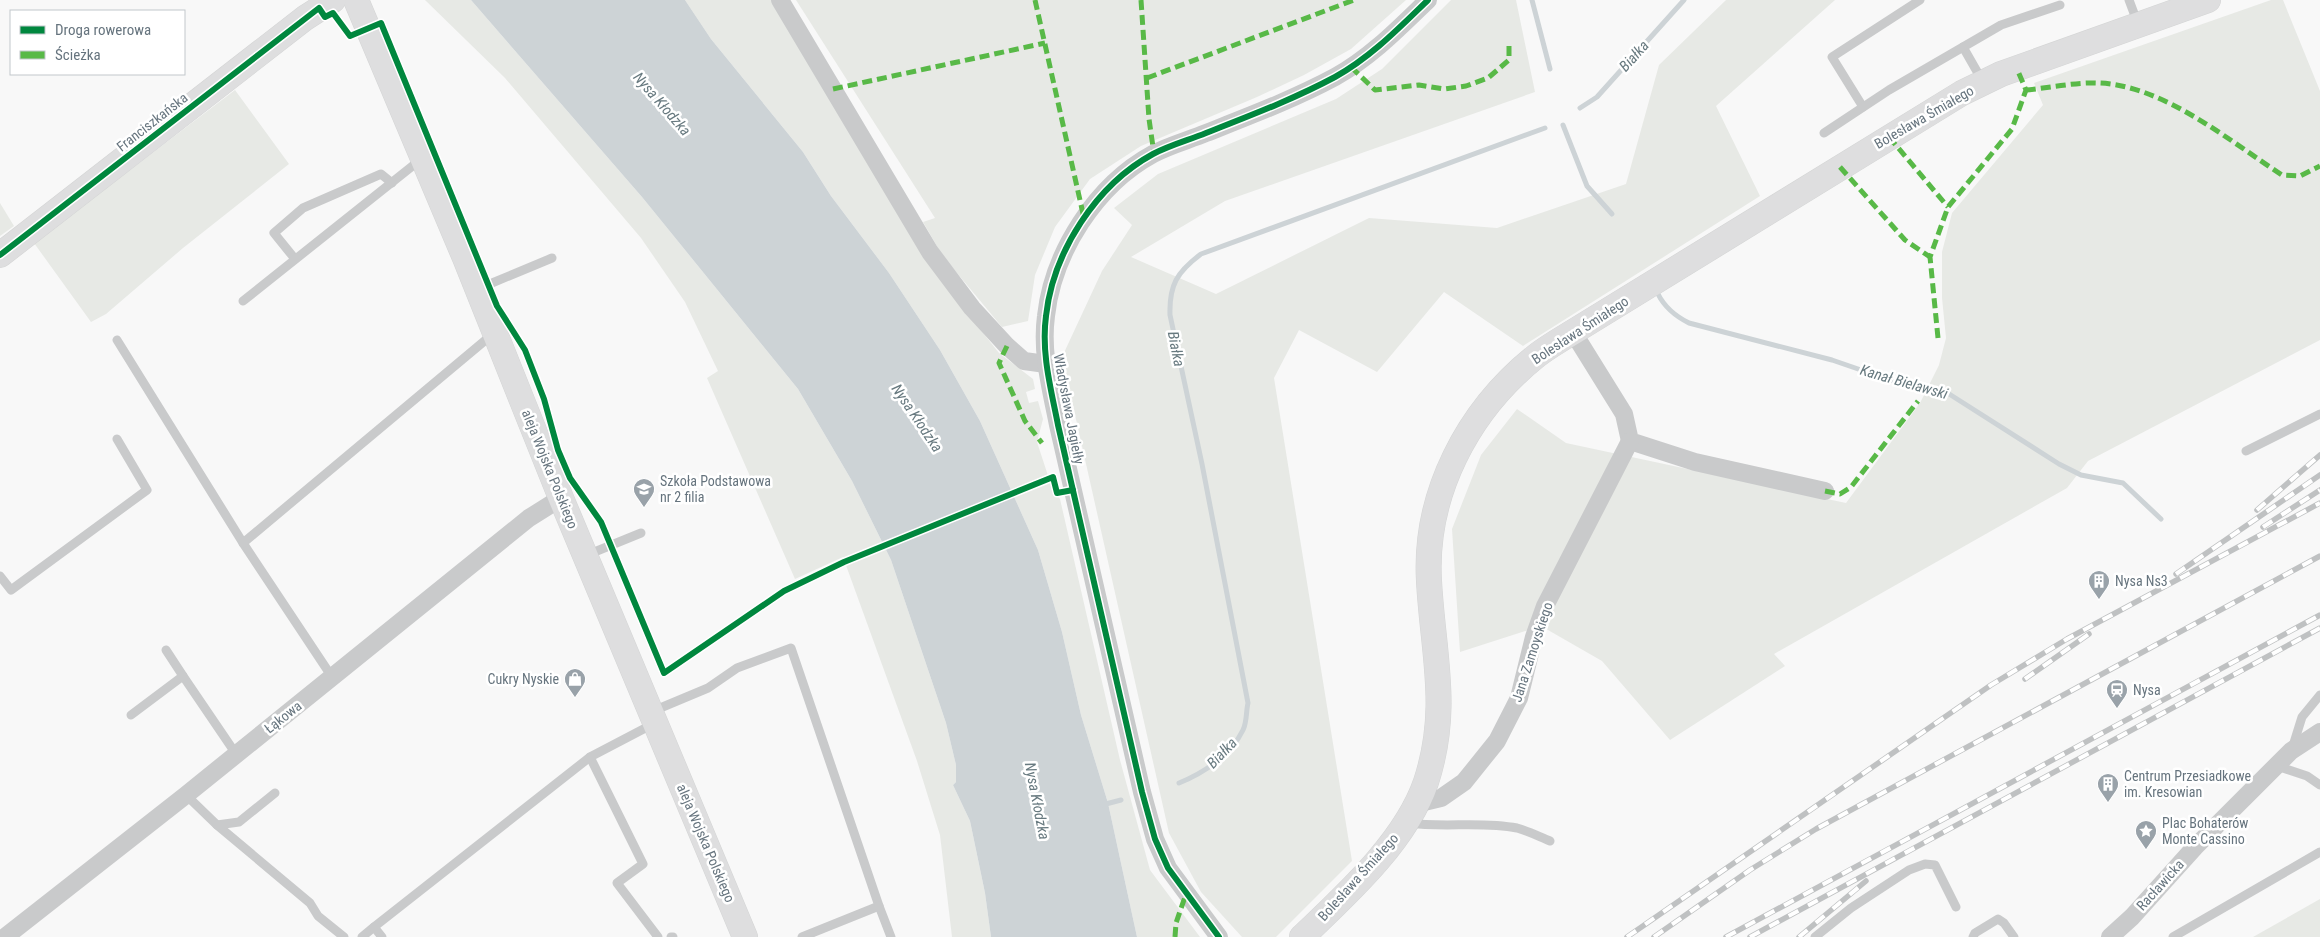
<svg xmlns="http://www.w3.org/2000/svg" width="2320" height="937" viewBox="0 0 2320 937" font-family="'Roboto Condensed',sans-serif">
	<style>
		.green { fill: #e7e9e5 }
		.water { fill: #cdd3d6 }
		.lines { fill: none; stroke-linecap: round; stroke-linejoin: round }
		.stream { stroke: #cdd3d6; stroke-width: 5 }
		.secondary-casing { stroke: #d4d5d5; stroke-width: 26 }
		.lane { stroke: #c9cacb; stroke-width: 9 }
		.street { stroke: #c9cacb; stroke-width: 18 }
		.secondary { stroke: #dededf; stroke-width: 25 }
		.rail-casing { stroke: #bfc1c2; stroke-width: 5.5 }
		.rail { stroke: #fff; stroke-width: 4; stroke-dasharray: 11; stroke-linecap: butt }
		.quiet { stroke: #58b947; stroke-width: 5; stroke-dasharray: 10 5; stroke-linecap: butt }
		.cycleway-casing { stroke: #fff; stroke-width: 9 }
		.cycleway { stroke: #00873e; stroke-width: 6 }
		.labels { text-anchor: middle; stroke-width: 5; stroke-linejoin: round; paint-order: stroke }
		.street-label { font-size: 14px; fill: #66747e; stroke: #fff }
		.poi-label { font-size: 14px; fill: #66747e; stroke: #fff; text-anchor: start }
		.water-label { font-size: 15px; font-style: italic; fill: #67797f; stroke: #fff }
	</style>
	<rect width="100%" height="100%" fill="#f8f8f8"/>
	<!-- green -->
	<g class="green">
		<polygon points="425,0 471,0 642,197 798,389 852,481 891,560 946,723 956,765 956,782 953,785 970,821 985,893 991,937 952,937 940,835 917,761 843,557 795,579 707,378 718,371 685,302 641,238 505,78"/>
		<polygon points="685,0 771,0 933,270 999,353 1033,379 1035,389 1026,392 1029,403 1038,401 1043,419 1037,442 1053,491 1060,499 1120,760 1150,870 1200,937 1137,937 1108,803 1081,715 1062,632 1038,550 980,421 940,350 889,273 831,196 803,152 711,39"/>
		<polygon points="796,0 1406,0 1351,49 1304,75 1257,97 1141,146 1090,179 1055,227 1035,275 1028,321 1002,327 942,255 923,222 935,218"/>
		<polygon points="1451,0 1516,0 1535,92 1225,201 1131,257 1216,294 1369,218 1497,228 1626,184 1659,65 1726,0 1835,0 1716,106 1760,196 1523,346 1444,292 1377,372 1299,330 1274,378 1352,861 1276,937 1242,937 1201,892 1169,833 1062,357 1102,271 1132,225 1114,208 1158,174 1336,99 1382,69"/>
		<polygon points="2271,0 2283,0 2320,91 2320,340 2088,461 2067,488 1774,654 1785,666 1670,740 1602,661 1541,626 1460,652 1452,529 1481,455 1517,409 1566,443 1846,503 1920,403 1939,365 1946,338 1942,298 1942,252 1952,213 2043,105 2034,83"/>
		<polygon points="235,90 289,164 183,248 106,314 91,322 34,243"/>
		<polygon points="0,203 14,226 0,236"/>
		<polygon points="2320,899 2320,937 2253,937"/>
	</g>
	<!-- water -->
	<polygon class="water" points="471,0 685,0 711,39 803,152 831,196 889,273 940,350 980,421 1038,550 1062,632 1081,715 1108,803 1137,937 991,937 985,893 970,821 953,785 956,782 956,765 946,723 891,560 852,481 798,389 642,197"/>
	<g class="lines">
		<!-- stream -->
		<g class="stream">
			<polyline points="1532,0 1550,69"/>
			<polyline points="1580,108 1597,97 1684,0"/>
			<polyline points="1563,125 1587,186 1612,214"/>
			<path d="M1658,294C1665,308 1675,316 1689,323L1832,360L1893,381L1946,392L2059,464L2081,475L2123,483L2161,519"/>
			<path d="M1179,783C1204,773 1231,755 1243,730C1247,722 1246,711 1248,703L1202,464L1170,315C1169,285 1177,272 1201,254L1545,128"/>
			<polyline points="1102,805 1121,800"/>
		</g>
		<!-- secondary casing -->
		<g class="secondary-casing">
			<g id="secondary">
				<polyline points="356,0 465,258 561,498 745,937"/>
				<polyline points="0,255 305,18 333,0"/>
				<path d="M1302,937C1346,895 1406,841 1426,782C1450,708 1433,655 1429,581C1424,494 1468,411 1535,357C1546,348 1560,340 1573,332L1962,93L2001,74L2208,0"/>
			</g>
		</g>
		<!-- lane -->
		<g class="lane">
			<polyline points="2129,0 2138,24"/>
			<polyline points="1963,47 1983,82"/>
			<polyline points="1863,107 1832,57 1920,0"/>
			<polyline points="1824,133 1889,90 2001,25 2060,5"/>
			<polyline points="295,259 274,233 303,208 381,174 392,183"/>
			<polyline points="480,288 552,258"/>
			<polyline points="243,301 420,160"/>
			<polyline points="117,340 243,543 332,677"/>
			<polyline points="2246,451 2320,414"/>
			<polyline points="243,543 494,333"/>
			<polyline points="587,555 641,533"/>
			<polyline points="0,576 11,590 147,490 117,439"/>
			<polyline points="166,650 183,676"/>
			<polyline points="653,711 708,688 737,668 791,648 879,906 802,937"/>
			<polyline points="131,715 183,676 236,754"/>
			<polyline points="2292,749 2302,717 2320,695"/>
			<polyline points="590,757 643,864 617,883 658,937"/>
			<polyline points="2277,766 2307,776 2320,785"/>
			<polyline points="186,795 217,825 310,903 318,916 344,937"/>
			<path d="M1408,823C1445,828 1481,821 1517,828C1528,831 1540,837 1550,841"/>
			<polyline points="217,825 239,822 275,793"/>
			<polyline points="879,906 891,937"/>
			<polyline points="362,937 374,927"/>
			<polyline points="382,937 374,927 590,757 655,723"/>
			<polyline points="671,937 673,937"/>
			<polyline points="1815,937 1851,908 1909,870 1925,864 1935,865 1956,907"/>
			<polyline points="1973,937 1975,933 1998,919 2004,923 2014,937"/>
			<polyline points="2173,937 2320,852"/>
		</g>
		<!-- street -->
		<g class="street">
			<polyline points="780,0 930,252 972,308 1007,346 1024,361 1046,364"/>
			<polyline points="1573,332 1624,414 1630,441 1695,462 1825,491"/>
			<polyline points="1416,804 1441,798 1464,782 1497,741 1519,698 1534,637 1545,606 1630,441"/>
			<polyline points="5,937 186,795 529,518 561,498"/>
			<path d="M1219,937L1168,868L1155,839L1142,792L1058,425C1051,389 1041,353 1046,316C1053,252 1096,185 1153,154C1170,145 1189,140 1206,133C1249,116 1294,99 1335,77C1371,57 1399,28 1428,0"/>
			<polyline points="2110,937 2132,917 2195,847 2291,751 2320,732"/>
		</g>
		<!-- secondary -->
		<use href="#secondary" class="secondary"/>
		<!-- rail casing -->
		<g class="rail-casing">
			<g id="rail">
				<polyline points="2257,510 2320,455"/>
				<polyline points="2263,527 2320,490"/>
				<polyline points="2176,574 2320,475"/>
				<polyline points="2025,679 2089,634"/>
				<polyline points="1627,937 1991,685 2067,639 2320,503"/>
				<polyline points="1654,937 1750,870 1816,829 2320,556"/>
				<polyline points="1726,937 2320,615"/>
				<polyline points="1750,937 2320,628"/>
				<polyline points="1799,937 1866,881"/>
			</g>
		</g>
		<!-- rail -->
		<use href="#rail" class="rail"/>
		<!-- quiet -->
		<g class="quiet">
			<polyline points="1035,0 1084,218"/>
			<polyline points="1141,0 1149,119 1154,154"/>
			<polyline points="1351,67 1375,90 1419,85 1444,89 1466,86 1488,78 1509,60 1509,42"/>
			<polyline points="1147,78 1354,0"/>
			<polyline points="833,89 1045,43"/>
			<path d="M2026,90C2048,88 2076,82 2098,83C2163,85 2228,140 2282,175L2300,176L2320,166"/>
			<polyline points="1889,137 1948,207"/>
			<polyline points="1840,167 1905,240 1930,257"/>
			<polyline points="1938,338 1930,257 1948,207 2012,129 2026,90 2017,69"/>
			<polyline points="1007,346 999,363 1025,421 1042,443"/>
			<polyline points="1825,491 1840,494 1851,487 1918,401"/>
			<polyline points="1175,937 1176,923 1186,894"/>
		</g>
		<!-- cycleway casing -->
		<g class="cycleway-casing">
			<g id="cycleway">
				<polyline points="0,255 319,8 325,17 333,13 350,36 381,23 497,306 525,350 544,399 558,450 570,478 601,522 664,673 784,591 844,562 1053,477 1057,493 1073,490"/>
				<path d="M1219,937L1168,868L1155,839L1142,792L1058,425C1051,389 1041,353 1046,316C1053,252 1096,185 1153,154C1170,145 1189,140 1206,133C1249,116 1294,99 1335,77C1371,57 1399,28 1428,0"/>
			</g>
		</g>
		<!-- cycleway -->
		<use href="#cycleway" class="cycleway"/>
	</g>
	<!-- icons -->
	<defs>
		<g id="school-pin" transform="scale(1.125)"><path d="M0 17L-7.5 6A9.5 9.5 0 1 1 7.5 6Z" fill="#99a2a9" stroke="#fff"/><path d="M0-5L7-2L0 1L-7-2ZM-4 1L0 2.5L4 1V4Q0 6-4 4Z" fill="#fff"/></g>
		<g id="building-pin" transform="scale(1.125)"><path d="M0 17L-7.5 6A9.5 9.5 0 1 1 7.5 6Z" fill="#99a2a9" stroke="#fff"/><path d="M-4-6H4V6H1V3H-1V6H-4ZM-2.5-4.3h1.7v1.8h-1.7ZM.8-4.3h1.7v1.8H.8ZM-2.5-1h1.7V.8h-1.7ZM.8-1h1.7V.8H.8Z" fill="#fff"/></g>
		<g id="shop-pin" transform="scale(1.125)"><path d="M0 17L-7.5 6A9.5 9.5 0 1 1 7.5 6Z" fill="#99a2a9" stroke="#fff"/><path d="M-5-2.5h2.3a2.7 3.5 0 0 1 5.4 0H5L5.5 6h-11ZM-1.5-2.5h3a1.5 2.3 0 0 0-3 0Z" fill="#fff"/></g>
		<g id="station-pin" transform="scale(1.125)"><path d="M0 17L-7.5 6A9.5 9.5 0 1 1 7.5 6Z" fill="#99a2a9" stroke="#fff"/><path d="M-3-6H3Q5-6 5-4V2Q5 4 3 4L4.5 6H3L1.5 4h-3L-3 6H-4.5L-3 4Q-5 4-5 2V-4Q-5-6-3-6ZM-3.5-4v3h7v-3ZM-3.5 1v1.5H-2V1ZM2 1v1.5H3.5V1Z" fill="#fff"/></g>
		<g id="sight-pin" transform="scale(1.125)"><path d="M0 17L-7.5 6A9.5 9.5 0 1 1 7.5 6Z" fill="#99a2a9" stroke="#fff"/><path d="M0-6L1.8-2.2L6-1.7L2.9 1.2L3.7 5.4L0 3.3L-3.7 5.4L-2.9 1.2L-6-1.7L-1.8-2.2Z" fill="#fff"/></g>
	</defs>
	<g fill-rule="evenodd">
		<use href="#school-pin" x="644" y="489"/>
		<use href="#building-pin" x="2099" y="581"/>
		<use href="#shop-pin" x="575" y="679"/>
		<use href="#station-pin" x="2117" y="690"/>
		<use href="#building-pin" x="2108" y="784"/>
		<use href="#sight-pin" x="2146" y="831"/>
	</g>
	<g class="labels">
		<!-- street labels -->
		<g class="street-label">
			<text transform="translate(1924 117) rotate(-30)" y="5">Bolesława Śmiałego</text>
			<text transform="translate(152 122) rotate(-38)" y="5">Franciszkańska</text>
			<text transform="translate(1580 330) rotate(-33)" y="5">Bolesława Śmiałego</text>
			<text transform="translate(1069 409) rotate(79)" y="5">Władysława Jagiełły</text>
			<text transform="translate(550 469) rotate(68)" y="5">aleja Wojska Polskiego</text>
			<text transform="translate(1532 652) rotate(-72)" y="5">Jana Zamoyskiego</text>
			<text transform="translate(283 717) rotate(-38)" y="5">Łąkowa</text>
			<text transform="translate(706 843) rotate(67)" y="5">aleja Wojska Polskiego</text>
			<text transform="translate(1358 877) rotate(-48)" y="5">Bolesława Śmiałego</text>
			<text transform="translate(2160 885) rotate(-48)" y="5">Racławicka</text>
		</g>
		<!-- poi labels -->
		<g class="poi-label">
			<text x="660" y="486">Szkoła Podstawowa<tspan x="660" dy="16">nr 2 filia</tspan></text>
			<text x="2115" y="586">Nysa Ns3</text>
			<text x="559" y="684" text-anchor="end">Cukry Nyskie</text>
			<text x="2133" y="695">Nysa</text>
			<text x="2124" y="781">Centrum Przesiadkowe<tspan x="2124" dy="16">im. Kresowian</tspan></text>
			<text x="2162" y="828">Plac Bohaterów<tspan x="2162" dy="16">Monte Cassino</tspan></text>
		</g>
		<!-- water labels -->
		<g class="water-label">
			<text transform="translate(1634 56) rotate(-48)" y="5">Białka</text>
			<text transform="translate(662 104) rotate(49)" y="5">Nysa Kłodzka</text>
			<text transform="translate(1176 349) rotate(79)" y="5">Białka</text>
			<text transform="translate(1904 382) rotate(16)" y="5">Kanał Bielawski</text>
			<text transform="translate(917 418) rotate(56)" y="5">Nysa Kłodzka</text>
			<text transform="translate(1222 753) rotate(-46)" y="5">Białka</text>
			<text transform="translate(1037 801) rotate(79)" y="5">Nysa Kłodzka</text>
		</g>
	</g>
	<!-- legend -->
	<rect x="10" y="10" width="175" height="65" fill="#ffffff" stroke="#c2c7cb"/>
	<rect x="20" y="26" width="25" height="8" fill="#00873e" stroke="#c2c7cb"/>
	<text x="55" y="35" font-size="15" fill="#66747e">Droga rowerowa</text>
	<rect x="20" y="51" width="25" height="8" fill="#58b947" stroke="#c2c7cb"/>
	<text x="55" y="60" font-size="15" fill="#66747e">Ścieżka</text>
</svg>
